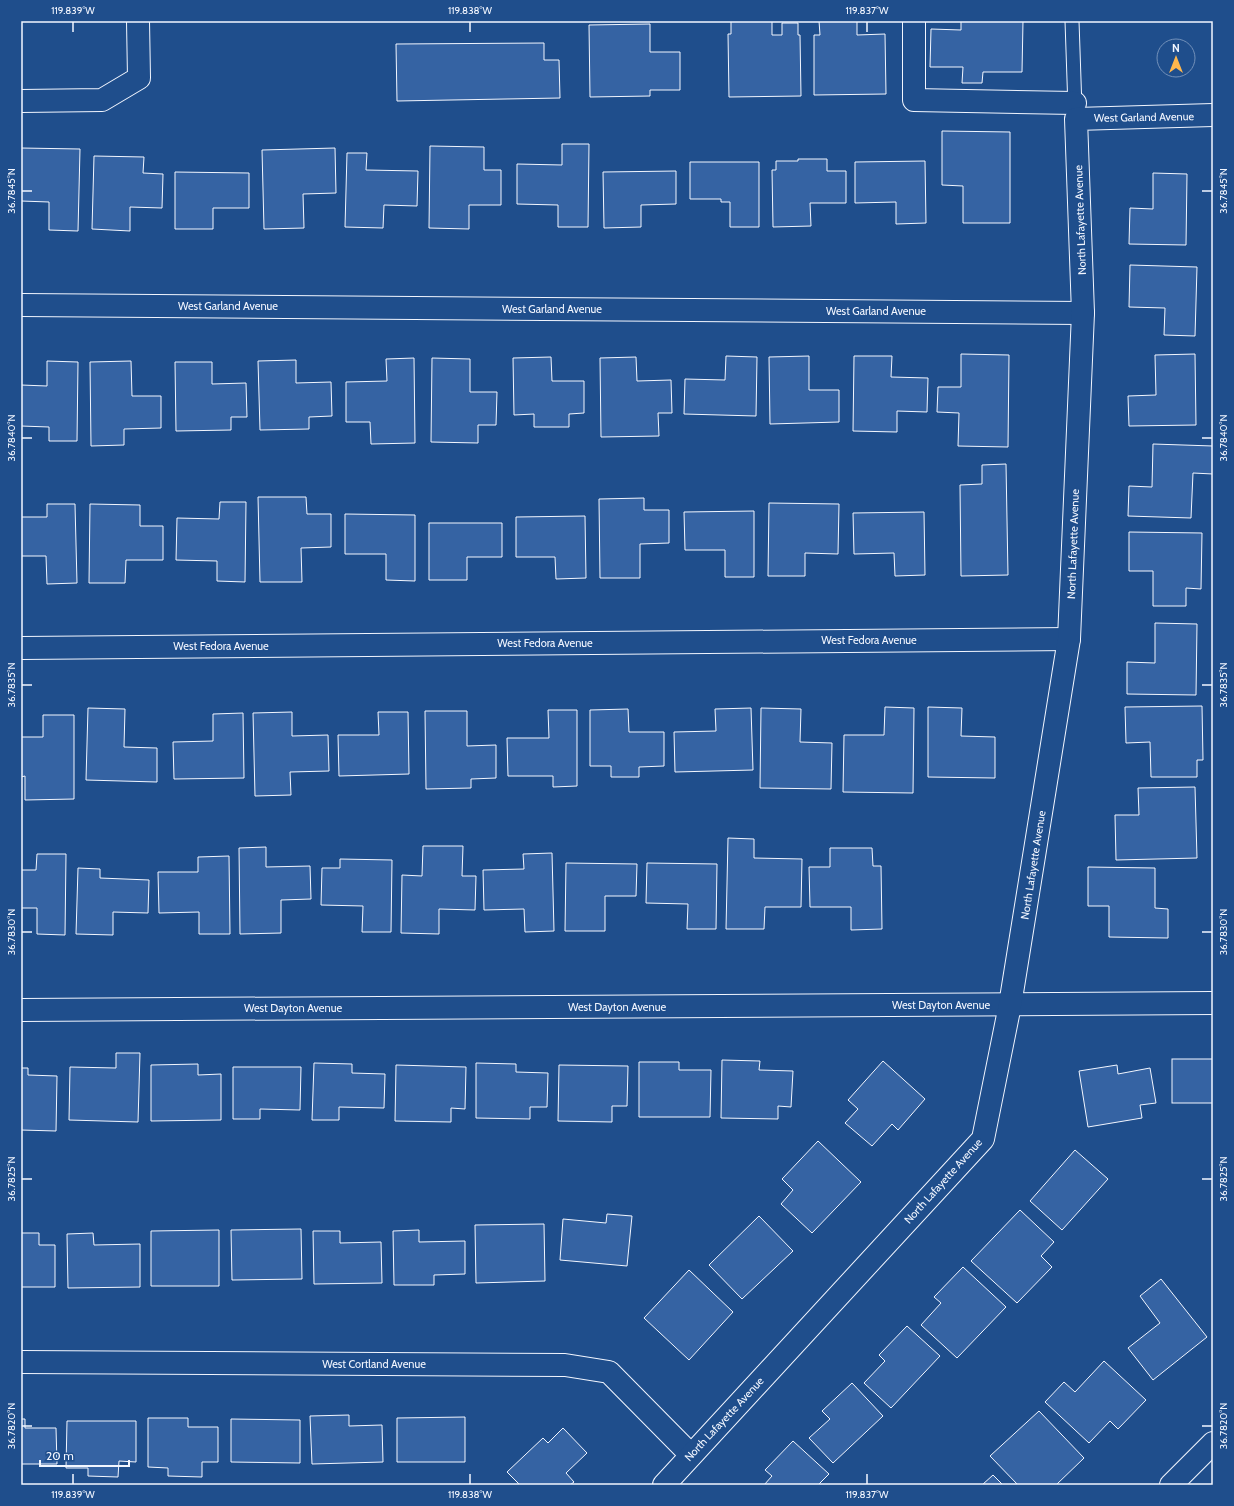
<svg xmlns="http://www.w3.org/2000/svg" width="1234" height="1506" viewBox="0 0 1234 1506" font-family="Cabin,sans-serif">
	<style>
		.building { fill: #3563a3; stroke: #f2f6ff }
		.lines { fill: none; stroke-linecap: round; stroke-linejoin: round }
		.service-casing { stroke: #f2f6ff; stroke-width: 15 }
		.minor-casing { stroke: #f2f6ff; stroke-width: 24 }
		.service { stroke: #1f4e8c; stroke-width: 13 }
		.minor { stroke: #1f4e8c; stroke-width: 22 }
		.ticks { fill: none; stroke: #f2f6ff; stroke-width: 1.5 }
		.labels { text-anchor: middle; stroke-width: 3; stroke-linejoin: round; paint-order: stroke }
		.street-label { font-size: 11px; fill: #f2f6ff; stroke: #1f4e8c }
		.neatline { fill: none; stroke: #f2f6ff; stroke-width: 1.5 }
		.ticks-label { font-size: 10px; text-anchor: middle; fill: #f2f6ff }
	</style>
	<rect width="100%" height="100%" fill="#1f4e8c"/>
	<!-- building -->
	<g class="building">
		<polygon points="731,21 772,21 772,35 782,35 782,23 798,23 798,35 800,35 801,96 729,97 728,34 731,34"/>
		<polygon points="819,21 857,21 857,35 885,34 886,94 814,95 814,35 820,35"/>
		<polygon points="961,21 1023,21 1022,72 983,72 982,83 962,83 963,67 930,67 931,29 961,30"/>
		<polygon points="650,24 650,52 680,52 680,90 650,90 650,96 590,97 589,25"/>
		<polygon points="544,43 544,60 559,60 560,98 397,101 396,44"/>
		<polygon points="942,131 1010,132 1010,223 963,223 963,186 942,185"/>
		<polygon points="562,144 589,144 588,227 558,227 558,205 517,204 517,164 562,165"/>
		<polygon points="430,146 484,147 484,170 501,170 501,205 469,205 469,229 429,228"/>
		<polygon points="21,148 80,149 78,231 49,230 49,202 21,201"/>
		<polygon points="335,148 336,193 303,194 304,228 264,229 262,150"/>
		<polygon points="347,153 367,153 366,170 418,171 417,206 384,205 383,228 345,227"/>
		<polygon points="94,156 144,157 143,173 163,174 162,208 130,207 130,231 92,229"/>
		<polygon points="798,159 827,159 827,171 846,171 846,203 810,203 811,226 773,227 772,170 776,170 776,161 798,161"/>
		<polygon points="925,161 926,223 896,224 896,202 855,203 855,162"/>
		<polygon points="690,162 759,162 759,227 730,227 730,202 721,202 721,199 690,199"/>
		<polygon points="676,171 676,204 641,205 641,227 604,228 603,172"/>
		<polygon points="175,172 249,173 249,208 213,208 213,229 175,229"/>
		<polygon points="1153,173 1187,174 1186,245 1129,244 1130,208 1153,209"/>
		<polygon points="1130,265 1197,267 1195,336 1164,335 1165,308 1129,307"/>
		<polygon points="961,354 1009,355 1008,447 958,446 959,413 937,412 938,387 961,387"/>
		<polygon points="1195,354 1196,425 1129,426 1128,396 1156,395 1155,355"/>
		<polygon points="726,356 757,357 756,416 684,414 685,379 725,380"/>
		<polygon points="809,356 809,390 839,390 839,422 770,424 769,357"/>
		<polygon points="854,356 892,356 891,377 928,378 927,412 897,411 897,432 853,431"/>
		<polygon points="551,357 552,381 584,381 584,413 569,414 569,427 534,427 534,414 514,415 513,358"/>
		<polygon points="636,357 637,381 671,380 672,413 658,413 659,436 601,437 600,358"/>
		<polygon points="414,358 415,443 371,444 370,422 346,422 346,382 387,381 386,359"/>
		<polygon points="432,358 470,359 470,392 497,392 496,425 478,425 478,443 431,442"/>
		<polygon points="296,360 296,383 331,382 332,416 309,417 309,429 260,430 258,361"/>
		<polygon points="47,361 78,362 77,441 49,441 49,427 21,426 21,385 47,386"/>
		<polygon points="131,361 132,396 161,396 161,428 124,429 124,445 91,446 90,362"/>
		<polygon points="175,362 212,362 212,384 246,383 247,417 231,417 231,430 176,431"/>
		<polygon points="1153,444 1213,446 1213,474 1193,473 1191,518 1128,516 1129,486 1152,487"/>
		<polygon points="1006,464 1008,575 961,576 960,485 982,484 982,465"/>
		<polygon points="258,497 306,497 307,514 331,514 331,547 301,548 302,582 260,582"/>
		<polygon points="644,498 644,510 669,510 669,543 640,544 640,578 600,578 599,499"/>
		<polygon points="220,502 246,502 245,582 217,581 217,561 176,560 177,518 219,519"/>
		<polygon points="769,503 839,504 838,554 805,553 805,576 768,576"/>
		<polygon points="47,504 75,504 77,583 47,584 46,556 21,556 21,517 47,517"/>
		<polygon points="90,504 140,505 140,526 163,526 163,560 126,560 125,583 89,583"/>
		<polygon points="754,511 754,577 725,577 725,550 685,550 684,512"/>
		<polygon points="924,512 925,575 895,576 894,553 854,554 853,513"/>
		<polygon points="345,514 415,515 415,581 386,580 386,554 345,554"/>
		<polygon points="585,516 586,578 556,579 555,557 516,557 516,517"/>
		<polygon points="429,523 502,523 502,557 467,557 467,580 429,580"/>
		<polygon points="1129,532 1202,533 1201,589 1186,588 1186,606 1153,606 1153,571 1129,571"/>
		<polygon points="1155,623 1197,624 1196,695 1127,694 1127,662 1155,663"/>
		<polygon points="1202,706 1203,760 1197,760 1197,777 1151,777 1150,742 1126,743 1125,707"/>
		<polygon points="885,707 914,708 913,793 843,792 844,735 884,735"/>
		<polygon points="928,707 962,708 961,736 995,737 995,778 928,777"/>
		<polygon points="88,708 125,709 124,747 157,748 157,782 86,780"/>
		<polygon points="751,708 753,770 675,772 674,732 716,731 715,709"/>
		<polygon points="761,708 801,709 800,742 832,743 831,789 760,788"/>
		<polygon points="628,709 629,732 664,732 664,766 639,767 639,777 611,777 611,766 590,766 590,710"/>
		<polygon points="548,710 577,710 577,786 553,787 553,776 508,776 507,738 549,738"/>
		<polygon points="425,711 467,711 467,746 496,745 496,778 471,779 471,788 426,789"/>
		<polygon points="292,712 292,736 328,735 329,771 290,772 291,795 255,796 253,713"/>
		<polygon points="378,712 408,712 409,774 339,776 338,735 379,735"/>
		<polygon points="243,713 244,778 174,779 173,742 213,741 213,714"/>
		<polygon points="43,715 74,715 74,799 25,800 25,776 21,777 21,737 43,737"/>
		<polygon points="1195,787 1197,858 1116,860 1115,815 1139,815 1138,788"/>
		<polygon points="728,838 754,839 754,858 802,859 801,907 765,907 764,929 726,929"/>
		<polygon points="423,846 463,846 462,876 476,876 475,910 439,909 439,934 401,933 402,875 422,876"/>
		<polygon points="266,847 266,867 310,866 311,899 281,900 281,933 240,934 239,848"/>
		<polygon points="830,848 872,848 873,866 881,866 882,929 851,930 851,907 810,907 809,867 830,867"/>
		<polygon points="552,853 554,931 525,932 524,909 484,910 483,870 524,869 523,854"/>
		<polygon points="37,854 66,854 65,935 37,934 37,908 21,908 21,870 36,870"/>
		<polygon points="229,856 230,934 199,934 199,912 159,913 158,872 198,872 198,857"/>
		<polygon points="340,859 392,860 391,932 362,932 363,906 321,905 322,868 340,868"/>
		<polygon points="566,863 637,864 636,896 605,896 605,931 565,931"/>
		<polygon points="647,863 717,864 716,929 687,929 688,904 646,903"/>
		<polygon points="1088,867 1155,868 1155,908 1168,909 1168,938 1109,937 1109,906 1088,906"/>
		<polygon points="78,868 100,869 100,878 149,880 148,913 113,912 113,935 76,934"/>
		<polygon points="116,1053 140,1053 138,1122 69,1120 70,1067 116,1068"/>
		<rect x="1172" y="1059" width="41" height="44"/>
		<polygon points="722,1060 760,1061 759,1070 793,1071 791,1107 778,1106 778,1119 721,1118"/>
		<polygon points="883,1061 925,1099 898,1130 892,1124 872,1146 845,1123 858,1109 848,1100"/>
		<polygon points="639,1062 679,1062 679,1070 711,1070 710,1117 639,1117"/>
		<polygon points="314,1063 352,1064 352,1073 385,1074 384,1108 339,1107 339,1120 312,1120"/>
		<polygon points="476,1063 516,1064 516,1072 548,1073 547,1107 530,1107 530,1119 476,1118"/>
		<polygon points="198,1064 198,1075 221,1074 221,1120 151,1121 151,1065"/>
		<polygon points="396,1065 466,1067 465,1109 451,1108 451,1122 395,1121"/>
		<polygon points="559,1065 628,1066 627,1106 612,1106 612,1122 558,1121"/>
		<polygon points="1117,1065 1118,1074 1150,1068 1156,1103 1140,1105 1142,1118 1088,1127 1079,1071"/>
		<polygon points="233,1067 301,1067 300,1110 260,1109 260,1119 233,1119"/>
		<polygon points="21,1068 28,1068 28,1075 57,1076 56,1131 21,1130"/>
		<polygon points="818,1141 861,1182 812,1233 781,1204 793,1190 782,1179"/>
		<polygon points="1075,1150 1108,1179 1062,1230 1030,1201"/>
		<polygon points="1020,1210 1054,1242 1041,1256 1052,1267 1017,1303 971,1261"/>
		<polygon points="607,1214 632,1216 627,1266 560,1260 563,1219 606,1223"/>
		<polygon points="759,1216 793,1251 742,1299 709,1265"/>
		<polygon points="544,1224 545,1281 476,1283 475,1225"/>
		<polygon points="301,1229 302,1279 232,1280 231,1230"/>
		<polygon points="219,1230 219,1286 151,1286 151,1231"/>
		<polygon points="419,1230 419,1242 465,1241 465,1274 434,1275 434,1285 394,1285 393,1231"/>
		<polygon points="313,1231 340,1231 340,1243 381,1242 382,1283 314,1284"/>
		<polygon points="21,1233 39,1233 39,1245 55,1245 55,1287 21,1287"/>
		<polygon points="93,1233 94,1245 140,1244 140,1287 68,1288 67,1234"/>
		<polygon points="963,1267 1006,1307 957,1358 921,1325 941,1303 934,1297"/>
		<polygon points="689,1270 733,1312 689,1360 644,1318"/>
		<polygon points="1161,1279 1207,1337 1153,1380 1128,1348 1160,1323 1140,1296"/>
		<polygon points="907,1326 940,1356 891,1408 864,1383 885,1361 879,1355"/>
		<polygon points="1104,1361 1146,1400 1118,1429 1110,1421 1089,1443 1045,1402 1064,1382 1075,1392"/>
		<polygon points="852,1383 883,1416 833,1463 809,1438 830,1419 822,1411"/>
		<polygon points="1039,1411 1084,1458 1056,1485 1018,1485 990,1456"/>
		<polygon points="349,1415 349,1426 382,1425 383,1462 312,1464 310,1416"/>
		<polygon points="465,1417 465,1462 397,1462 397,1418"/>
		<polygon points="148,1418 188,1418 188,1427 218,1427 218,1462 202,1462 202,1477 168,1476 168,1468 148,1467"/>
		<polygon points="21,1419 25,1419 25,1428 56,1428 57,1464 21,1464"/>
		<polygon points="231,1419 300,1420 300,1463 231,1462"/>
		<polygon points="67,1421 136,1421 136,1462 119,1461 118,1477 88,1476 88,1468 66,1468"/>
		<polygon points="563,1428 587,1453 566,1473 574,1482 570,1485 520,1485 507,1472 543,1438 548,1443"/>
		<polygon points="793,1441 829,1474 818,1485 764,1485 772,1476 765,1470"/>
		<polygon points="993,1475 1003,1485 982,1485"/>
	</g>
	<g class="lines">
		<!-- service casing -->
		<g class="service-casing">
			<polyline id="service" points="1072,21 1075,109"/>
		</g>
		<!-- minor casing -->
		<g class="minor-casing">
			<g id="minor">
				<polyline points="914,21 914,100 1075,103"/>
				<polyline points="21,101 102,100 139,78 138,21"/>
				<polyline points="21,305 1083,313"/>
				<polyline points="21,648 1069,639"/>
				<polyline points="21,1010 1213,1003"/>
				<polyline points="21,1362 565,1365 609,1372 691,1455"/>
				<polyline points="664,1485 983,1139 1010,1005 1069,639 1083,313 1076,119 1213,115"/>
				<polyline points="1171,1485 1213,1443"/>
			</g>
		</g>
		<!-- service -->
		<use href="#service" class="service"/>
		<!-- minor -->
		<use href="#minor" class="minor"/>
	</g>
	<!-- ticks -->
	<path class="ticks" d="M73,22V32M470,22V32M867,22V32M22,191H32M1202,191H1212M22,438H32M1202,438H1212M22,685H32M1202,685H1212M22,932H32M1202,932H1212M22,1179H32M1202,1179H1212M22,1426H32M1202,1426H1212M73,1474V1484M470,1474V1484M867,1474V1484"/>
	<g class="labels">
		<!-- street labels -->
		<g class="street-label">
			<text transform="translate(1144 117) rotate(-1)" y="4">West Garland Avenue</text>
			<text transform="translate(1080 220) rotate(-92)" y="4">North Lafayette Avenue</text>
			<text x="228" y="310">West Garland Avenue</text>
			<text x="552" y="313">West Garland Avenue</text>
			<text x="876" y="315">West Garland Avenue</text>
			<text transform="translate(1073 544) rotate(-88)" y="4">North Lafayette Avenue</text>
			<text x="869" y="644">West Fedora Avenue</text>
			<text x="545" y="647">West Fedora Avenue</text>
			<text x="221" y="650">West Fedora Avenue</text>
			<text transform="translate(1033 865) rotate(-81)" y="4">North Lafayette Avenue</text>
			<text x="941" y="1009">West Dayton Avenue</text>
			<text x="617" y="1011">West Dayton Avenue</text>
			<text x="293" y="1012">West Dayton Avenue</text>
			<text transform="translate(943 1181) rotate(-48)" y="4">North Lafayette Avenue</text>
			<text x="374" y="1368">West Cortland Avenue</text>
			<text transform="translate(724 1419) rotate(-47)" y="4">North Lafayette Avenue</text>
		</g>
	</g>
	<!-- border -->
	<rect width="1234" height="1506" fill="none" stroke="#1f4e8c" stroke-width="44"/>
	<!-- north arrow -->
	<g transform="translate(1176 58)"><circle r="19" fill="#1f4e8c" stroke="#7391ba"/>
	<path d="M0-3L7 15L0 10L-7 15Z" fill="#ffb74d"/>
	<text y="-6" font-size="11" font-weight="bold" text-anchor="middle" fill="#f2f6ff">N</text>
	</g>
	<!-- scale -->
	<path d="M40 1460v6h89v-6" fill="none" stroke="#f2f6ff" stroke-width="2"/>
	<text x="46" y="1460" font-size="12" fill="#f2f6ff" stroke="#1f4e8c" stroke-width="3" paint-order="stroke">20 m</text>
	<rect x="22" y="22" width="1190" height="1462" class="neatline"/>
	<g class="ticks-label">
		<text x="73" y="14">119.839°W</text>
		<text x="470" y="14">119.838°W</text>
		<text x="867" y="14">119.837°W</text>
		<text transform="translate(11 191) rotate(-90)" y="4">36.7845°N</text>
		<text transform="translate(1223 191) rotate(-90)" y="4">36.7845°N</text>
		<text transform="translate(11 438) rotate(-90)" y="4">36.7840°N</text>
		<text transform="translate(1223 438) rotate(-90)" y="4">36.7840°N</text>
		<text transform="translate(11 685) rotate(-90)" y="4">36.7835°N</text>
		<text transform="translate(1223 685) rotate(-90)" y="4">36.7835°N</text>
		<text transform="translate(11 932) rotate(-90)" y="4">36.7830°N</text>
		<text transform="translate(1223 932) rotate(-90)" y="4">36.7830°N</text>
		<text transform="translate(11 1179) rotate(-90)" y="4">36.7825°N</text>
		<text transform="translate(1223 1179) rotate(-90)" y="4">36.7825°N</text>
		<text transform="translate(11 1426) rotate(-90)" y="4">36.7820°N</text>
		<text transform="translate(1223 1426) rotate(-90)" y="4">36.7820°N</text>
		<text x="73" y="1498">119.839°W</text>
		<text x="470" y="1498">119.838°W</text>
		<text x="867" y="1498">119.837°W</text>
	</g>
</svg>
